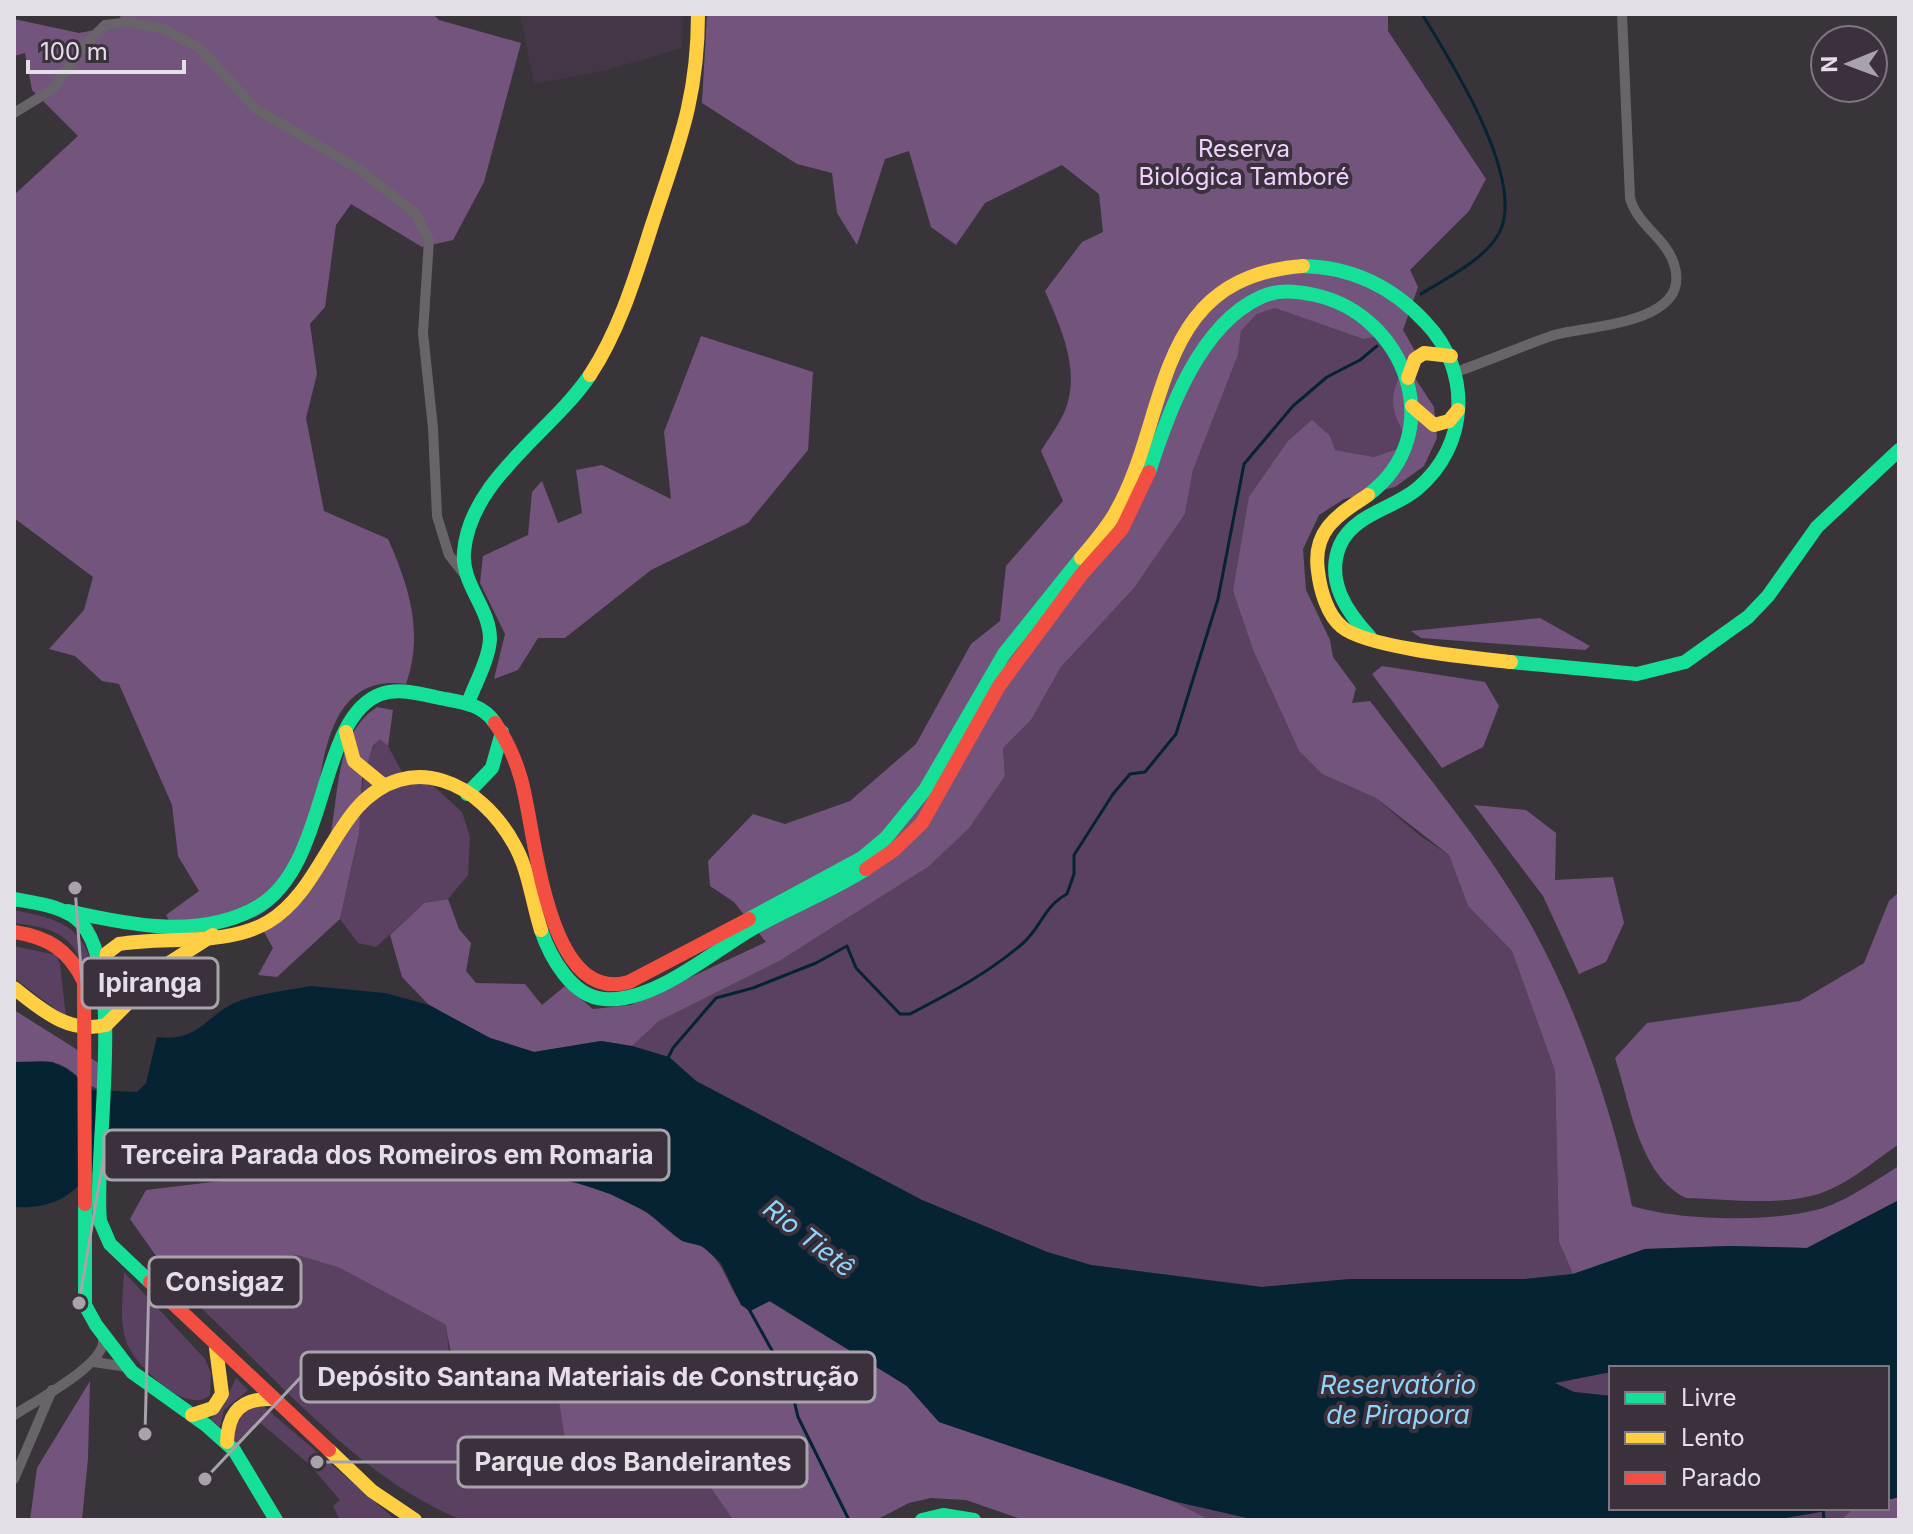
<svg xmlns="http://www.w3.org/2000/svg" width="1913" height="1534" viewBox="0 0 1913 1534" font-family="Inter,sans-serif">
	<style>
		.built { fill: #433747 }
		.green { fill: #5a4162 }
		.forest { fill: #73547d }
		.water { fill: #052332 }
		.lines { fill: none; stroke-linecap: round; stroke-linejoin: round }
		.stream { stroke: #052332; stroke-width: 3 }
		.street { stroke: #686469; stroke-width: 10 }
		.fast { stroke: #16e098; stroke-width: 14 }
		.slow { stroke: #ffcf43; stroke-width: 14 }
		.jam { stroke: #f24e42; stroke-width: 14 }
		.labels { text-anchor: middle; stroke-width: 8; stroke-linejoin: round; paint-order: stroke }
		.park-label { font-size: 24px; fill: #f1d1fd; stroke: #3a313d }
		.water-label { font-size: 26px; font-style: italic; fill: #8ed5fc; stroke: #3a313d }
		.leader { fill: none; stroke: #a8a2aa; stroke-width: 3 }
		.callout-dot { fill: #a8a2aa; stroke: #3a313d; stroke-width: 3 }
		.callout { fill: #3a313d; stroke: #a8a2aa; stroke-width: 3 }
		.callout-label { font-size: 26px; text-anchor: middle; font-weight: bold; fill: #e4dee6 }
	</style>
	<rect width="100%" height="100%" fill="#39343a"/>
	<!-- built -->
	<polygon class="built" points="520,14 683,14 682,48 607,70 534,84"/>
	<!-- green -->
	<g class="green">
		<polygon points="1275,308 1363,339 1387,335 1399,349 1406,432 1403,447 1374,457 1335,450 1330,436 1233,591 1253,650 1299,751 1322,774 1376,798 1419,835 1449,855 1468,906 1512,951 1555,1071 1559,1242 1573,1274 1525,1279 1350,1279 1262,1287 1091,1265 1047,1252 922,1200 696,1081 669,1057 632,1046 659,1021 781,960 928,867 1005,776 1003,748 1031,720 1061,667 1134,588 1185,514 1193,470 1238,355 1241,331 1257,314"/>
		<path d="M380,738L388,746L406,780L428,781L462,812L470,837L468,875L448,899L424,903L376,947L358,943L340,919C346,891 354,862 358,834C363,802 358,765 380,738Z"/>
		<path d="M14,910C48,917 79,922 90,959L81,961C68,930 44,927 14,923Z"/>
		<polygon points="14,946 56,955 60,964 66,1017 14,978"/>
		<path d="M297,1255L340,1268L446,1325L450,1360L465,1385L521,1398L556,1384L565,1438L638,1465L653,1458L705,1479L733,1520H462C362,1480 280,1382 201,1308L218,1282L244,1258Z"/>
		<path d="M124,1272L205,1359L211,1373L210,1395C188,1417 133,1364 126,1341C119,1319 123,1295 124,1272Z"/>
		<polygon points="1611,1372 1611,1396 1574,1392 1553,1383"/>
		<polygon points="236,1378 248,1390 224,1410 220,1427 210,1419 222,1408"/>
		<polygon points="261,1404 396,1520 340,1520 333,1506 340,1500 309,1464 258,1421 237,1446 233,1435 238,1412"/>
		<polygon points="1173,1501 1256,1520 1210,1520"/>
		<polygon points="1843,1508 1854,1508 1841,1520 1774,1520"/>
	</g>
	<!-- forest -->
	<g class="forest">
		<path d="M120,14H433L439,20L521,43L484,182L453,240L422,247L351,204L336,225L325,307L310,324L317,374L306,418L324,511L388,539C409,586 424,633 406,684C315,671 324,791 307,848C299,875 282,903 257,916C233,929 198,924 172,926L166,915L199,891L178,856L172,805L119,684L102,681L75,656L49,649L84,610L93,577L14,518V195L78,136L32,90L25,53L14,56V19L79,33L121,25Z"/>
		<path d="M707,14H1388V31L1486,179L1469,211L1410,270L1418,287L1403,330L1419,358L1415,378L1434,407L1437,438L1424,466L1395,487L1344,499L1319,515L1303,549L1306,590L1330,640L1333,657L1356,688L1352,703L1370,701C1419,766 1472,829 1515,898C1570,986 1612,1105 1632,1206C1681,1221 1774,1223 1823,1208C1850,1199 1874,1181 1899,1166V1200L1807,1248L1730,1246L1645,1249L1573,1274L1559,1242L1555,1071L1512,951L1468,906L1449,855L1376,798L1322,774L1299,751L1253,650L1233,591L1249,497L1288,441L1312,420L1330,436L1335,450L1374,457L1403,447C1406,429 1398,426 1394,410C1390,395 1399,378 1404,364L1387,335L1363,339L1275,308L1257,314L1241,331L1238,355L1193,470L1185,514L1134,588L1061,667L1031,720L1003,748L1005,776L969,828L928,867L781,960L659,1021L632,1046L601,1041L534,1052L490,1038L429,1005L402,977L390,935L424,903L448,899L459,929L471,943L466,971L476,983L525,984L542,1005L565,986L593,1009L631,1005L766,942L734,902L710,886L708,861L753,814L785,824L850,801L916,744L971,644L1000,621L1006,566L1063,501L1041,451C1048,439 1058,426 1064,413C1082,372 1061,328 1045,291L1082,242L1103,232L1099,194L1062,165L985,203L956,245L931,227L909,151L885,159L857,245L837,213L832,173L797,164L702,103Z"/>
		<polygon points="701,336 813,372 808,450 748,523 651,570 565,638 538,638 518,670 494,679 505,634 480,583 483,556 528,535 532,492 542,481 558,523 582,513 576,470 602,465 671,499 664,432"/>
		<polygon points="1540,618 1590,646 1585,650 1421,638 1411,631"/>
		<polygon points="1382,666 1485,682 1499,706 1483,747 1442,768 1372,674"/>
		<path d="M377,707L393,710L388,746L380,739L373,746L362,779L359,833L340,919L277,977L258,975L273,948L263,930C371,875 305,756 377,707Z"/>
		<polygon points="1474,805 1526,810 1556,833 1555,880 1613,877 1624,923 1606,962 1579,974 1543,896"/>
		<path d="M1899,892V1144C1873,1162 1846,1186 1815,1195C1774,1206 1727,1199 1686,1198C1639,1175 1630,1103 1615,1058L1647,1023L1800,1001L1864,963L1889,901Z"/>
		<path d="M14,1010L108,1069L107,1091C84,1089 75,1067 52,1062C41,1060 26,1062 14,1062Z"/>
		<path d="M452,1169C519,1174 588,1174 647,1213C659,1221 669,1233 681,1240C688,1244 697,1243 704,1248C728,1264 728,1296 750,1311L769,1301L907,1386L939,1422L1173,1501L1210,1520H1024L966,1500L931,1498L909,1503L876,1520H733L705,1479L653,1458L619,1467L585,1462L565,1439L556,1384C487,1411 456,1403 446,1325L340,1268L297,1255L244,1258L218,1282L201,1308L173,1280L130,1219L146,1190L312,1170Z"/>
		<polygon points="90,1381 88,1458 82,1520 30,1520 37,1468"/>
		<polygon points="1899,1497 1899,1520 1841,1520 1854,1508 1887,1508 1887,1500"/>
	</g>
	<!-- water -->
	<path class="water" d="M311,986L385,993L429,1005L490,1038L534,1052L601,1041L632,1046L669,1057L696,1081L922,1200L1047,1252L1091,1265L1262,1287L1350,1279H1525L1573,1274L1645,1249L1730,1246L1807,1248L1899,1200V1497L1887,1500V1368H1611V1372L1555,1383L1574,1392L1611,1396V1508H1843L1774,1520H1256L1173,1501L939,1422L907,1386L770,1301L750,1311L741,1305L721,1263L702,1246L682,1241L647,1212L610,1194L560,1177L435,1161H274L155,1177L127,1170L89,1172C71,1200 46,1209 14,1207V1062H52L67,1069L93,1090L137,1092L146,1083L157,1037C201,1043 208,1011 242,1000C264,993 288,990 311,986Z"/>
	<g class="lines">
		<!-- stream -->
		<g class="stream">
			<path d="M1421,294C1446,278 1489,258 1501,229C1523,175 1451,61 1422,14"/>
			<path d="M667,1060L673,1048L716,998L753,988L816,963L847,946L856,968L900,1014H910C950,993 987,974 1022,944C1041,928 1044,906 1067,894L1074,874V855L1113,794L1130,774L1145,772L1176,734L1218,599L1244,464L1293,406L1327,377L1360,360L1377,346"/>
			<polyline points="749,1309 790,1383 798,1417 848,1518"/>
			<polyline points="1823,1508 1824,1520"/>
		</g>
		<!-- street -->
		<g class="street">
			<polyline points="14,113 53,89 83,47 105,25 130,22 163,29 198,47 256,109 359,169 416,214 429,240 423,333 433,428 437,516 449,555 464,574"/>
			<path d="M1459,371C1490,360 1520,347 1551,336C1584,325 1694,326 1674,264C1666,238 1637,225 1630,198L1622,14"/>
			<polyline points="94,1362 127,1367"/>
			<path d="M14,1415C34,1402 107,1364 103,1339"/>
			<polyline points="14,1479 52,1390"/>
		</g>
		<!-- fast -->
		<g class="fast">
			<path d="M1303,266C1352,267 1393,287 1426,323C1472,371 1469,446 1417,489C1393,509 1354,514 1340,545C1325,581 1347,612 1370,637"/>
			<path d="M1149,472C1168,413 1199,325 1261,297C1278,289 1296,291 1315,295C1406,315 1450,434 1368,495"/>
			<polyline points="1511,662 1637,674 1685,662 1748,617 1768,596 1817,527 1899,450"/>
			<path d="M468,703C475,684 489,659 490,639C490,608 461,584 464,552C470,479 552,432 590,375"/>
			<polyline points="467,794 492,768 502,732"/>
			<path d="M14,899C35,903 67,906 82,924C126,976 93,1152 100,1221L110,1244L150,1282"/>
			<path d="M68,911C129,925 202,940 259,906C330,863 317,717 381,694C398,688 418,693 435,697C457,702 481,702 495,723"/>
			<polyline points="749,919 862,858 886,838 925,790 1004,654 1081,558"/>
			<path d="M541,930C550,957 572,997 604,999C654,1004 715,949 757,926C793,906 831,891 866,869"/>
			<polyline points="85,1204 85,1305 96,1325 132,1372 206,1425 234,1450 276,1520"/>
			<polyline points="922,1520 943,1515 974,1520"/>
		</g>
		<!-- slow -->
		<g class="slow">
			<path d="M590,375C619,331 635,278 651,228C677,148 698,101 698,14"/>
			<polyline points="1408,378 1415,359 1424,353 1451,356"/>
			<polyline points="1412,406 1434,425 1449,421 1458,410"/>
			<path d="M1368,495C1338,515 1312,530 1318,571C1320,589 1327,615 1342,627C1367,648 1475,658 1511,662"/>
			<path d="M1081,558C1093,544 1105,530 1114,515C1171,420 1149,277 1303,266"/>
			<polyline points="346,732 354,761 382,784"/>
			<path d="M103,980L107,953L119,944C166,936 225,947 268,922C310,897 326,844 357,808C410,749 480,782 514,844C529,870 532,902 541,930"/>
			<path d="M14,988C42,1010 68,1034 106,1025L166,965L213,935"/>
			<polyline points="192,1415 213,1408 222,1394 216,1348"/>
			<path d="M227,1442C228,1412 241,1398 272,1399"/>
			<polyline points="329,1450 372,1491 415,1520"/>
		</g>
		<!-- jam -->
		<g class="jam">
			<path d="M495,723C507,740 515,758 521,779C536,830 545,1006 629,982L749,919"/>
			<polyline points="866,869 894,850 922,823 999,686 1081,575 1122,529 1149,472"/>
			<path d="M14,932C48,937 69,950 84,982L85,1204"/>
			<polyline points="150,1282 329,1450"/>
		</g>
	</g>
	<g class="labels">
		<!-- park labels -->
		<g class="park-label">
			<text x="1244" y="157">Reserva<tspan x="1244" dy="28">Biológica Tamboré</tspan></text>
		</g>
		<!-- water labels -->
		<g class="water-label">
			<text transform="translate(809 1238) rotate(38)" y="9">Rio Tietê</text>
			<text x="1398" y="1394">Reservatório<tspan x="1398" dy="30">de Pirapora</tspan></text>
		</g>
	</g>
	<!-- callouts -->
	<path class="leader" d="M75 888L82 983M79 1303L104 1155M145 1434L149 1282M205 1479L301 1377M317 1462L458 1462"/>
	<g class="callout-dot">
		<circle cx="75" cy="888" r="8"/>
		<circle cx="79" cy="1303" r="8"/>
		<circle cx="145" cy="1434" r="8"/>
		<circle cx="205" cy="1479" r="8"/>
		<circle cx="317" cy="1462" r="8"/>
	</g>
	<g class="callout">
		<rect x="82" y="958" width="136" height="50" rx="8"/>
		<rect x="104" y="1130" width="565" height="50" rx="8"/>
		<rect x="149" y="1257" width="152" height="50" rx="8"/>
		<rect x="301" y="1352" width="574" height="50" rx="8"/>
		<rect x="458" y="1437" width="349" height="50" rx="8"/>
	</g>
	<g class="callout-label">
		<text x="150" y="992">Ipiranga</text>
		<text x="387" y="1164">Terceira Parada dos Romeiros em Romaria</text>
		<text x="225" y="1291">Consigaz</text>
		<text x="588" y="1386">Depósito Santana Materiais de Construção</text>
		<text x="633" y="1471">Parque dos Bandeirantes</text>
	</g>
	<!-- border -->
	<rect width="1913" height="1534" fill="none" stroke="#e4dee6" stroke-width="32"/>
	<!-- legend -->
	<rect x="1609" y="1366" width="280" height="144" fill="#3a313d" stroke="#7e7681" stroke-width="2"/>
	<rect x="1625" y="1392" width="40" height="12" fill="#16e098" stroke="#7e7681" stroke-width="2"/>
	<text x="1681" y="1406" font-size="24" fill="#e4dee6">Livre</text>
	<rect x="1625" y="1432" width="40" height="12" fill="#ffcf43" stroke="#7e7681" stroke-width="2"/>
	<text x="1681" y="1446" font-size="24" fill="#e4dee6">Lento</text>
	<rect x="1625" y="1472" width="40" height="12" fill="#f24e42" stroke="#7e7681" stroke-width="2"/>
	<text x="1681" y="1486" font-size="24" fill="#e4dee6">Parado</text>
	<!-- north arrow -->
	<g transform="translate(1849 64) rotate(269)"><circle r="38" fill="#3a313d" stroke="#7e7681" stroke-width="2"/>
	<path d="M0-6L14 30L0 20L-14 30Z" fill="#a8a2aa"/>
	<text y="-12" font-size="22" font-weight="bold" text-anchor="middle" fill="#e4dee6">N</text>
	</g>
	<!-- scale -->
	<path d="M28 60v12h156v-12" fill="none" stroke="#e4dee6" stroke-width="4"/>
	<text x="40" y="60" font-size="24" fill="#e4dee6" stroke="#3a313d" stroke-width="6" paint-order="stroke">100 m</text>
</svg>
